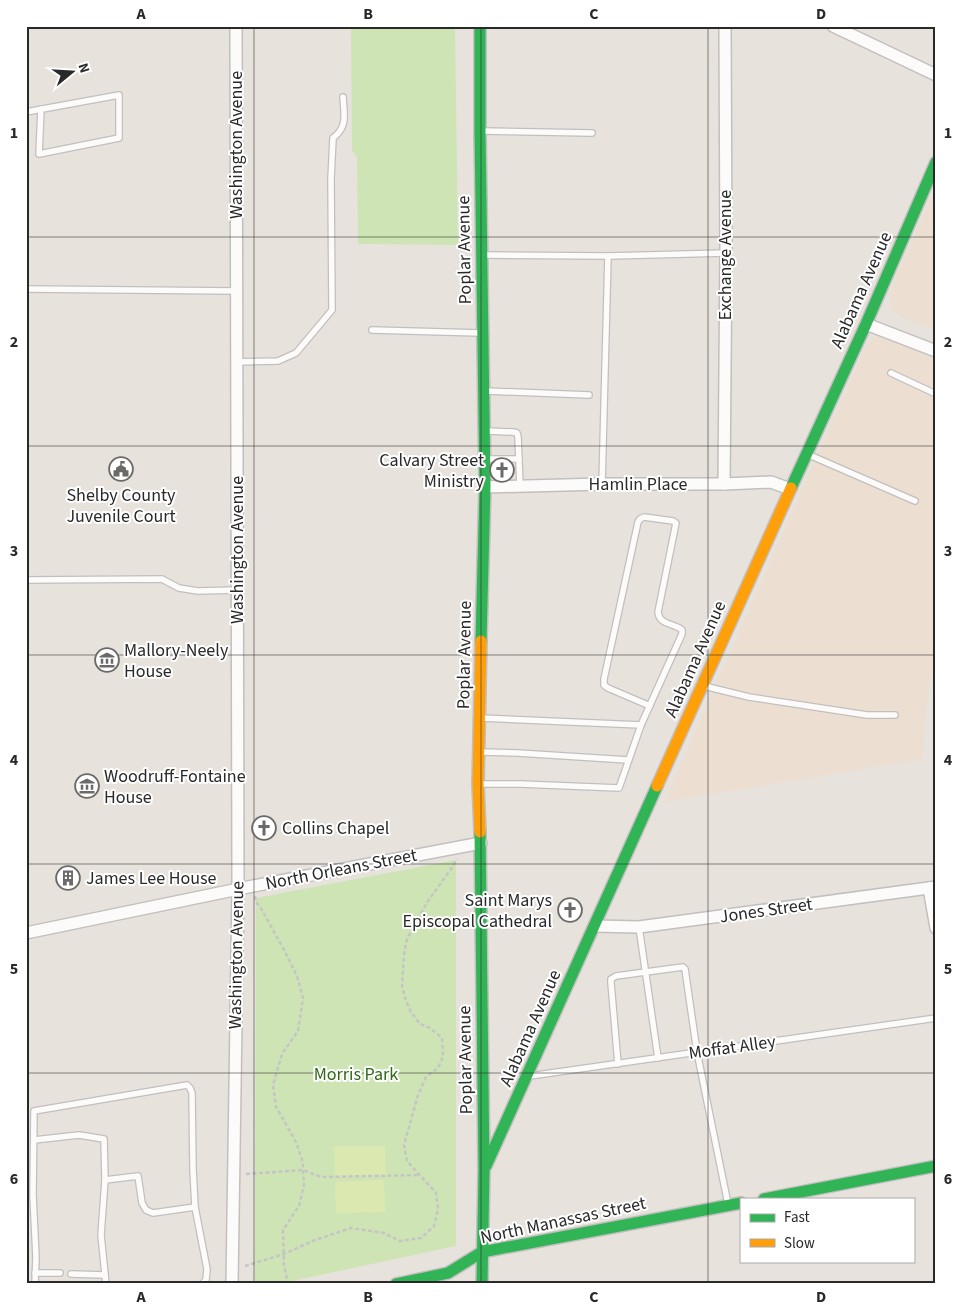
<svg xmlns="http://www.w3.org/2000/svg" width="962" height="1310" viewBox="0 0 962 1310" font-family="'Source Sans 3',sans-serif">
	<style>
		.education { fill: #ecdfd1 }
		.green { fill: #cee4b4 }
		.pitch { fill: #dbe9b1 }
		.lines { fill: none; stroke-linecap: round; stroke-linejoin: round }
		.lane-casing { stroke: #c1bfbf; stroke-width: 8 }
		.street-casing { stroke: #c1bfbf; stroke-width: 14 }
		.fast-casing { stroke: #c1bfbf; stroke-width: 14 }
		.slow-casing { stroke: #c1bfbf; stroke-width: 14 }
		.path { stroke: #c6c5c5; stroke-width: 2.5; stroke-dasharray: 4 2.5; stroke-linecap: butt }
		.lane { stroke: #fcfbfa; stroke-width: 5.5 }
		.street { stroke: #fcfbfa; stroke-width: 11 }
		.fast { stroke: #30b455; stroke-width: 11 }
		.slow { stroke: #ff9f0a; stroke-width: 11 }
		.grid { fill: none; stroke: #292929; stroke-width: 1; stroke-opacity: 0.55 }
		.labels { text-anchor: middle; stroke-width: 4; stroke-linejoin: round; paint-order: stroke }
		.street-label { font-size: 18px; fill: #292929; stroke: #fff }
		.poi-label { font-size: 18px; fill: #292929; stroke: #fff; text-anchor: start }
		.park-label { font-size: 18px; fill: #316916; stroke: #fff }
		.neatline { fill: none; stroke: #292929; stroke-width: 2 }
		.grid-label { font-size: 16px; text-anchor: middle; font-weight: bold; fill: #292929 }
	</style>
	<rect width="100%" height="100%" fill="#e8e2dd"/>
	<!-- education -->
	<g class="education">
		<polygon points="936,188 936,330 902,317 892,309 890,300 892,286"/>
		<polygon points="875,336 886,337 936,359 936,647 927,702 922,759 664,802 867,343"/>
	</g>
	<!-- green -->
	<g class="green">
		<polygon points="351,26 455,26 458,245 358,244 357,157 352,151"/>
		<polygon points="456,860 456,1246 278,1284 255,1284 256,898"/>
	</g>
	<!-- pitch -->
	<g class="pitch">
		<polygon points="334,1146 385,1146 386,1175 335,1177"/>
		<polygon points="384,1180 385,1212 336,1213 335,1182"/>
	</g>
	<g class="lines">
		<!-- lane casing -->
		<g class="lane-casing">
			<g id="lane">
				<polyline points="26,112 119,95 119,138 39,154 41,109"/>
				<polyline points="482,131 592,133"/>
				<polyline points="483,255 608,256 602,484"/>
				<polyline points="608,256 726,253"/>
				<polyline points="26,289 236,291"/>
				<polyline points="372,330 481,333"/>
				<path d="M236,362L278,361L296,353L332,310L331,179L333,138C348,127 344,114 343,97"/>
				<polyline points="891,373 936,394"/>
				<polyline points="486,391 589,395"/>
				<polyline points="487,431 513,432 517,433 518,437 520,486"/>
				<polyline points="807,454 915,501"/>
				<polyline points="486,459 519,459"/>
				<polyline points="26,580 162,579 179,588 198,591 237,590"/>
				<polyline points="704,686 749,697 867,715 895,715"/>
				<polyline points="481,718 641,725"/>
				<polyline points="481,752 518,753 628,760"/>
				<path d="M480,784H520L619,788L641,725L682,634V630C674,623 659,625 658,612L676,523L673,521L644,517L640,519L638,522L604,679V685L608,688L650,706"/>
				<polyline points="639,927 658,1058"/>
				<polyline points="618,1064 611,983 611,979 616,976 683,967 685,969 697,1052 728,1204"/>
				<polyline points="530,1076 936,1018"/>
				<polyline points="34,1140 79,1135 104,1139 105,1180"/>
				<polyline points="195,1207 207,1269 206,1280 202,1284"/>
				<polyline points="35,1273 60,1273"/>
				<polyline points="71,1274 105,1275"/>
				<polyline points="35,1284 36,1257 33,1195 34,1111 187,1085 190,1088 192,1093 193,1169 195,1207 153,1213 146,1210 142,1203 138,1176 105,1180 101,1235 106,1284"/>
			</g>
		</g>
		<!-- street casing -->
		<g class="street-casing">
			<g id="street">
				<polyline points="833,26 936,75"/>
				<polyline points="866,324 936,351"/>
				<polyline points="724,484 726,253 725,26"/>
				<polyline points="485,487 602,484 724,484 771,482 790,489"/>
				<polyline points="929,888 936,928"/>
				<polyline points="595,926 639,927 936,887"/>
				<polyline points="26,933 253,886 481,843"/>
				<polyline points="232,1284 238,889 236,26"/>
			</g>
		</g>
		<!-- fast casing -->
		<g class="fast-casing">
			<g id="fast">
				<polyline points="480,26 480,131 485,487 481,641"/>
				<polyline points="791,488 866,324 936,162"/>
				<polyline points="480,832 484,1169 482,1284"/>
				<polyline points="486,1166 657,786"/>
				<polyline points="764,1199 936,1166"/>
				<polyline points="396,1284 448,1273 482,1252 741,1203"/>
			</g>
		</g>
		<!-- slow casing -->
		<g class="slow-casing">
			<g id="slow">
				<polyline points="657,786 791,488"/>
				<polyline points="480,832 478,784 481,641"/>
			</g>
		</g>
		<!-- path -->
		<g class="path">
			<polyline points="255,896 256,902 262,910 283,948 297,976 303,998 298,1031 282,1054 273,1085 276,1107 296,1142 303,1163 303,1170 304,1185 299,1206 283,1230 284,1265 288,1284"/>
			<polyline points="246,1174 303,1170 321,1177 420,1175"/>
			<polyline points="245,1266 284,1254 315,1240 351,1228 384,1233 400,1241 421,1238 434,1226 438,1209 436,1193 407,1161 404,1145 418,1095 426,1077 438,1068 443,1057 442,1038 430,1028 420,1024 411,1012 406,1001 402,986 404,954 407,939 428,901 451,869 457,859"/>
		</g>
		<!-- lane -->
		<use href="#lane" class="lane"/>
		<!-- street -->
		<use href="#street" class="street"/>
		<!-- fast -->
		<use href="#fast" class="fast"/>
		<!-- slow -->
		<use href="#slow" class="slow"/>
	</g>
	<!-- grid -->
	<path class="grid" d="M254,26V1284M481,26V1284M708,26V1284M26,237H936M26,446H936M26,655H936M26,864H936M26,1073H936"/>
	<!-- icons -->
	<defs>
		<g id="civic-ring" transform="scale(1.25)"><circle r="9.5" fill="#fff" stroke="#6c6a68" stroke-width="1.5"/><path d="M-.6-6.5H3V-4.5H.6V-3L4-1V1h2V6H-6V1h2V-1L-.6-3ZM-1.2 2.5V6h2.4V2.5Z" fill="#6c6a68"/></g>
		<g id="church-ring" transform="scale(1.25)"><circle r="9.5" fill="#fff" stroke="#6c6a68" stroke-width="1.5"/><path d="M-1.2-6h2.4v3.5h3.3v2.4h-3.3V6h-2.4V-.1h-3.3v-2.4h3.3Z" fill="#6c6a68"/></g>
		<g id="museum-ring" transform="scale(1.25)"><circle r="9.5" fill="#fff" stroke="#6c6a68" stroke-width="1.5"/><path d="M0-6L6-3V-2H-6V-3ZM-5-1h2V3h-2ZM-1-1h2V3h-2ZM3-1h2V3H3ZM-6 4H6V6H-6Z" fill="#6c6a68"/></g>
		<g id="building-ring" transform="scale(1.25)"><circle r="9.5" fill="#fff" stroke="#6c6a68" stroke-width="1.5"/><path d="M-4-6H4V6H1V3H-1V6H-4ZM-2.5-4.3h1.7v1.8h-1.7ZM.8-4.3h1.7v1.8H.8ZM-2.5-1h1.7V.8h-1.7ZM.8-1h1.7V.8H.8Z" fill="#6c6a68"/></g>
	</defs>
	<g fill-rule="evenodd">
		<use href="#civic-ring" x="121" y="469"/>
		<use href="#church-ring" x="502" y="470"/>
		<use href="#museum-ring" x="107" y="660"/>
		<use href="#museum-ring" x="87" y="786"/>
		<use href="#church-ring" x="264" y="828"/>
		<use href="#building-ring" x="68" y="878"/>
		<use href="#church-ring" x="570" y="910"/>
	</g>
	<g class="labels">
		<!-- street labels -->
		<g class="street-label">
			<text transform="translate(236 145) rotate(-90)" y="6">Washington Avenue</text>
			<text transform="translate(464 250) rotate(-91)" y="6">Poplar Avenue</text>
			<text transform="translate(725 255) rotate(-90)" y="6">Exchange Avenue</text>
			<text transform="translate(861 290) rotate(-66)" y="6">Alabama Avenue</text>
			<text x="638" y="490">Hamlin Place</text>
			<text transform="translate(237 550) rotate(-90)" y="6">Washington Avenue</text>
			<text transform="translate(464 655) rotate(-89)" y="6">Poplar Avenue</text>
			<text transform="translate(695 659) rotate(-66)" y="6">Alabama Avenue</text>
			<text transform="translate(341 869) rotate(-11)" y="6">North Orleans Street</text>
			<text transform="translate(766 910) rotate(-8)" y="6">Jones Street</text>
			<text transform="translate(236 955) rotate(-89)" y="6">Washington Avenue</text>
			<text transform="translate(530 1028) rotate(-66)" y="6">Alabama Avenue</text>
			<text transform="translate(732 1047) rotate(-8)" y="6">Moffat Alley</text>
			<text transform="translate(465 1060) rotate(-91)" y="6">Poplar Avenue</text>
			<text transform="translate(563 1220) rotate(-12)" y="6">North Manassas Street</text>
		</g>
		<!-- poi labels -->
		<g class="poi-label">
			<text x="484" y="466" text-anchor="end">Calvary Street<tspan x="484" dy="21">Ministry</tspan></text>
			<text x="121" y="501" text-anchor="middle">Shelby County<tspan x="121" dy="21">Juvenile Court</tspan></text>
			<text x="124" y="656">Mallory-Neely<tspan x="124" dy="21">House</tspan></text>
			<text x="104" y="782">Woodruff-Fontaine<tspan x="104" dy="21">House</tspan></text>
			<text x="282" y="834">Collins Chapel</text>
			<text x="86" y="884">James Lee House</text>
			<text x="552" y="906" text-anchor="end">Saint Marys<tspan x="552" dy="21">Episcopal Cathedral</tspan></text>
		</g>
		<!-- park labels -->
		<g class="park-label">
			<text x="356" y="1080">Morris Park</text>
		</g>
	</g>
	<!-- border -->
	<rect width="962" height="1310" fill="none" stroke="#ffffff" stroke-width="55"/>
	<!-- legend -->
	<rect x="740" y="1198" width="175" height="65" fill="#ffffff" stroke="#a9a9a9"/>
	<rect x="750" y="1214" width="25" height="8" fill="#30b455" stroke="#a9a9a9"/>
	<text x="784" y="1222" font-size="15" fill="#292929">Fast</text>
	<rect x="750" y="1239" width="25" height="8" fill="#ff9f0a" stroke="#a9a9a9"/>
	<text x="784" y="1248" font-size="15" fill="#292929">Slow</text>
	<!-- north arrow -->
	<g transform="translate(72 72) rotate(72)" stroke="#ffffff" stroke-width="4" paint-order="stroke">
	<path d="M0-4L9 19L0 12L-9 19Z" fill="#292929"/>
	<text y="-8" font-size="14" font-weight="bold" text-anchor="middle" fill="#292929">N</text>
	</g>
	<rect x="28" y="28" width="906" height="1254" class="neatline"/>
	<g class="grid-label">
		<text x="141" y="19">A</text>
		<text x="368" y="19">B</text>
		<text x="594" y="19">C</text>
		<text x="821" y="19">D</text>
		<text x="14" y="138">1</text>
		<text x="948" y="138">1</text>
		<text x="14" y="347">2</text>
		<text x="948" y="347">2</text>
		<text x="14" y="556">3</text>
		<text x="948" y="556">3</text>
		<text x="14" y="765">4</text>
		<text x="948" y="765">4</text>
		<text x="14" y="974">5</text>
		<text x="948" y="974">5</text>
		<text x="14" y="1184">6</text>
		<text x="948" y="1184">6</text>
		<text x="141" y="1302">A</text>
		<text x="368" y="1302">B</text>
		<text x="594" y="1302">C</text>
		<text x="821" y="1302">D</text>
	</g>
</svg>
